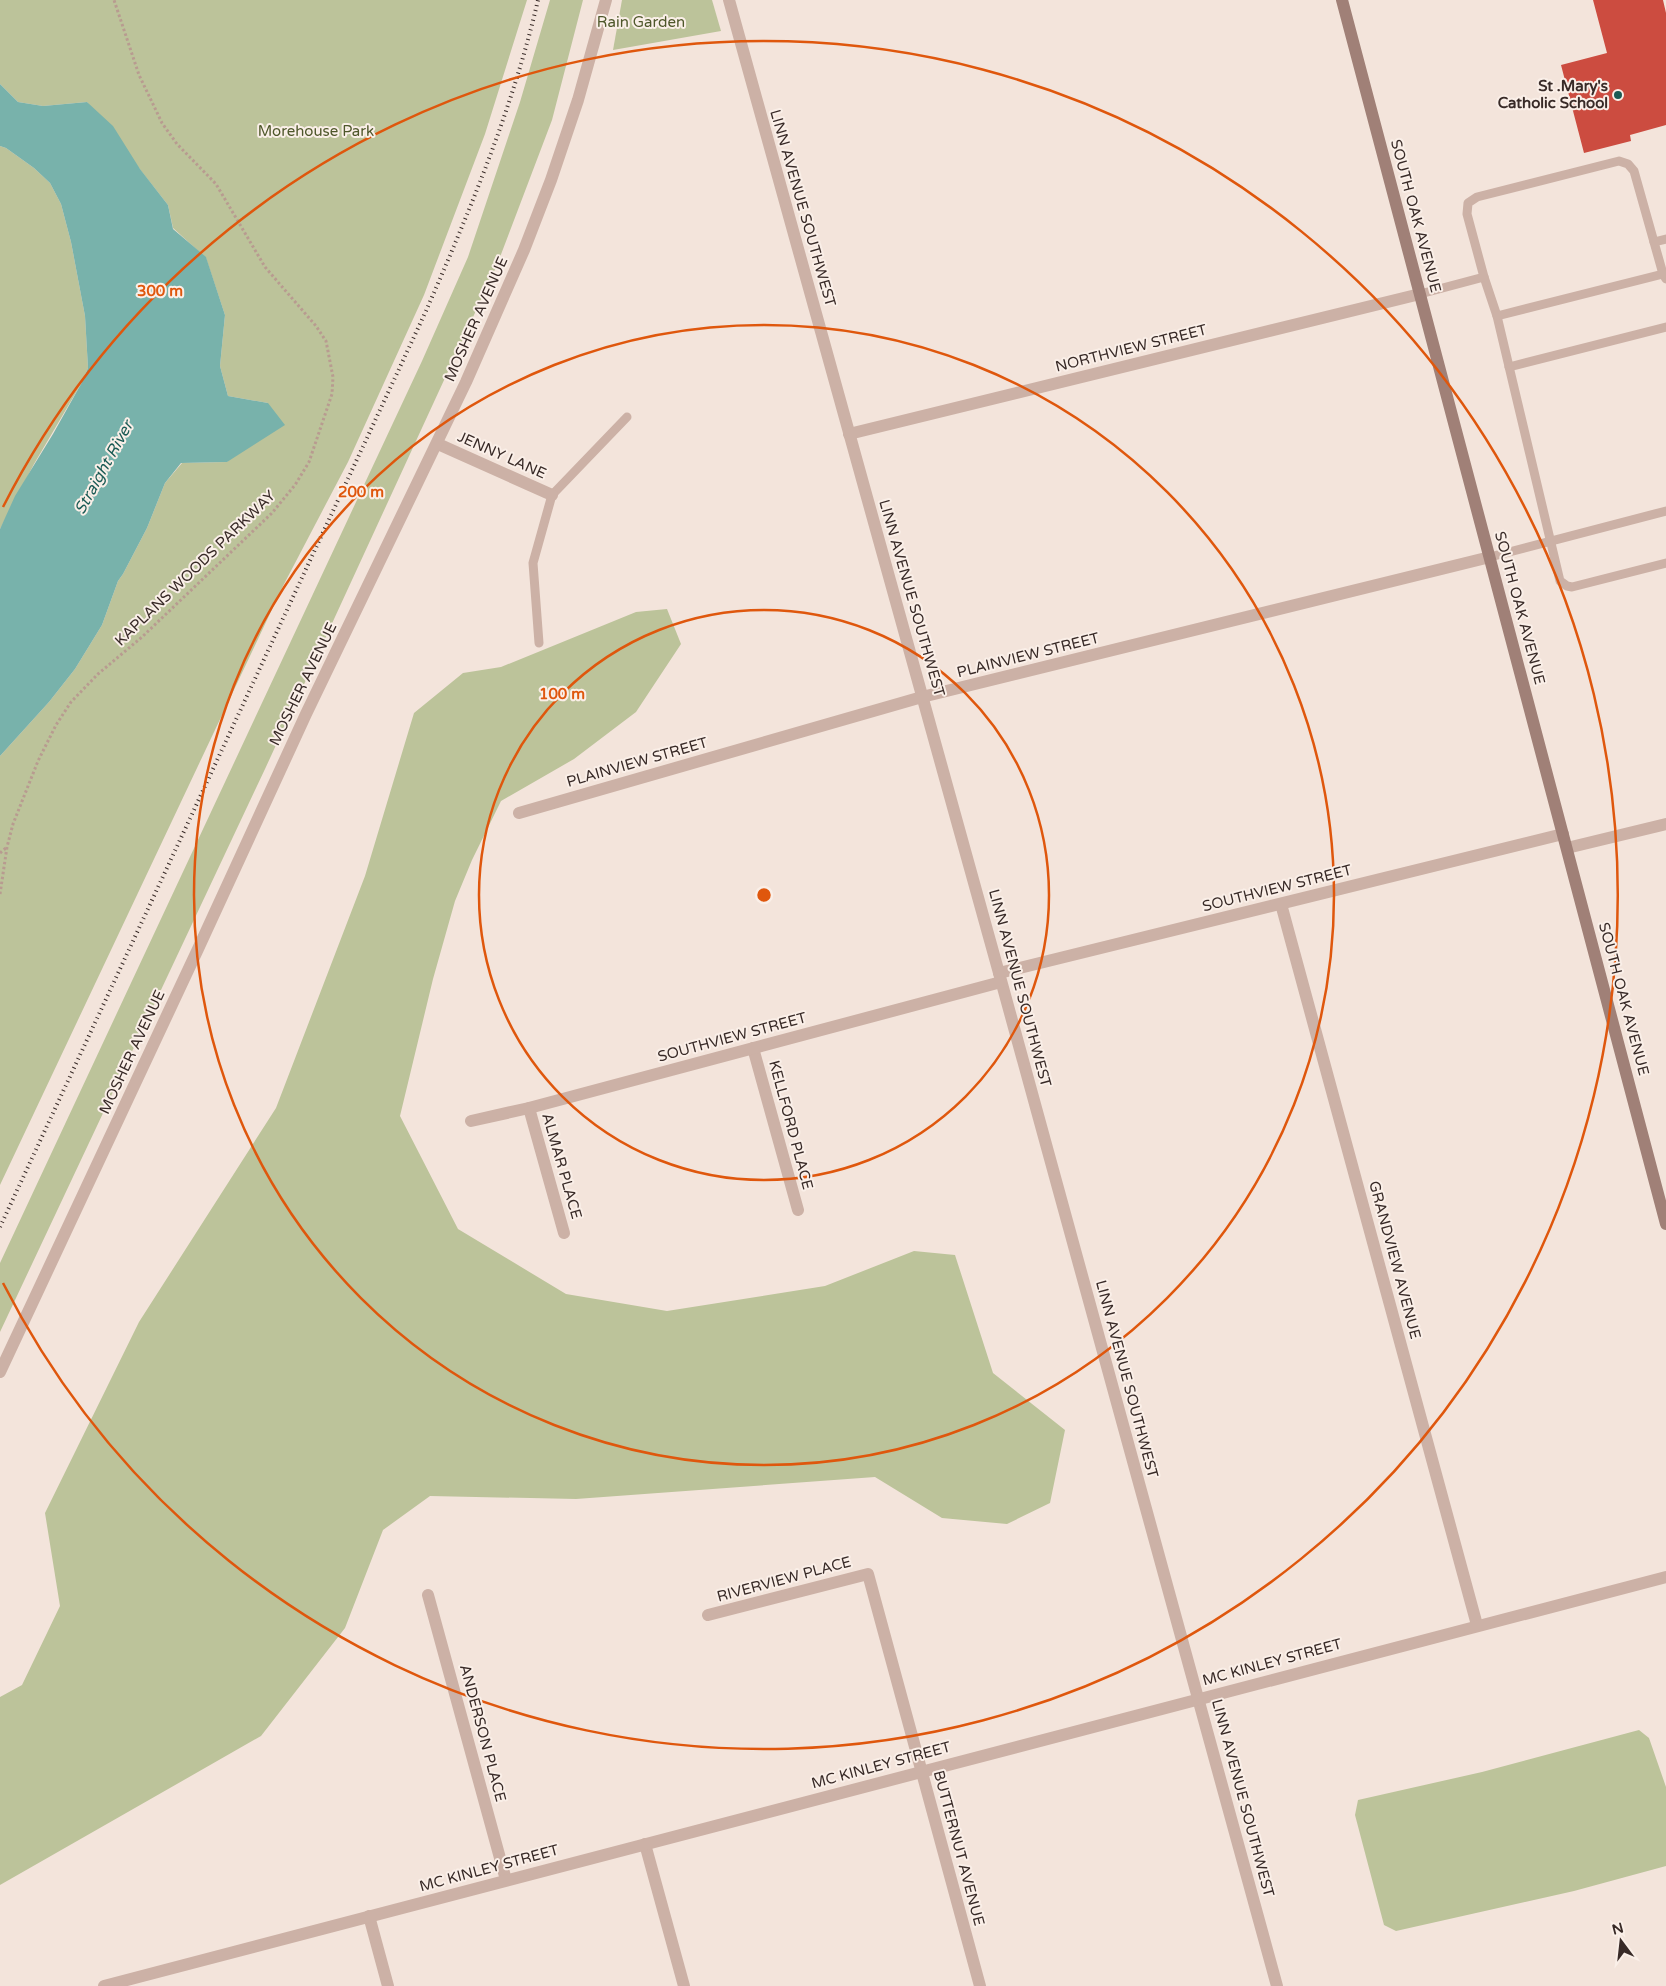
<svg xmlns="http://www.w3.org/2000/svg" width="1666" height="1986" viewBox="0 0 1666 1986" font-family="'Varela Round',sans-serif">
	<style>
		.green { fill: #bcc39a }
		.water { fill: #78b2ab }
		.building { fill: #cc4c40 }
		.lines { fill: none; stroke-linecap: round; stroke-linejoin: round }
		.path { stroke: #b89b90; stroke-width: 3; stroke-dasharray: 2.5 2.5; stroke-linecap: butt }
		.service { stroke: #ccb1a6; stroke-width: 9 }
		.minor { stroke: #ccb1a6; stroke-width: 12 }
		.tertiary { stroke: #ccb1a6; stroke-width: 12 }
		.secondary { stroke: #a08077; stroke-width: 12 }
		.rail { stroke: #382a27; stroke-width: 4; stroke-dasharray: 1 4; stroke-linecap: butt }
		.ring { fill: none; stroke: #df570d; stroke-width: 2.5 }
		.poi-dot { fill: #1b5b55; stroke: #faefe8; stroke-width: 2 }
		.labels { text-anchor: middle; stroke-width: 4; stroke-linejoin: round; paint-order: stroke }
		.park-label { font-size: 15px; fill: #4e572a; stroke: #faefe8 }
		.poi-label { font-size: 15px; font-weight: bold; fill: #382a27; stroke: #faefe8; text-anchor: end }
		.street-label { font-size: 15px; fill: #382a27; stroke: #faefe8 }
		.water-label { font-size: 16px; font-style: italic; fill: #1b5b55; stroke: #faefe8 }
		.centre { fill: #df570d; stroke: #faefe8; stroke-width: 2.5 }
		.ring-label { font-size: 15px; text-anchor: middle; font-weight: bold; fill: #df570d; stroke: #faefe8; stroke-width: 4; stroke-linejoin: round; paint-order: stroke }
	</style>
	<rect width="100%" height="100%" fill="#f3e4db"/>
	<!-- green -->
	<g class="green">
		<polygon points="0,0 527,0 485,134 424,295 348,462 283,586 0,1185 0,756 49,702 75,669 102,625 118,581 123,574 147,528 165,483 182,463 227,462 268,403 228,396 220,366 225,315 206,258 173,228 168,205 87,102 43,106 18,102 0,84"/>
		<polygon points="550,0 583,0 552,120 497,265 265,769 0,1332 0,1263 422,361 468,257 520,102"/>
		<polygon points="622,0 712,0 721,31 613,50"/>
		<polygon points="0,146 6,148 34,168 50,183 61,204 71,242 85,316 88,368 81,384 34,464 0,529"/>
		<polygon points="667,609 681,644 636,712 574,759 501,801 472,860 455,901 433,979 400,1116 458,1229 566,1294 667,1311 825,1286 914,1251 955,1255 993,1373 1065,1430 1050,1503 1007,1524 942,1518 875,1477 576,1499 430,1496 383,1530 345,1628 261,1736 0,1885 0,1697 22,1685 60,1606 45,1513 139,1322 276,1108 365,876 414,713 463,673 501,667 636,612"/>
		<polygon points="1639,1730 1649,1738 1666,1787 1666,1866 1574,1891 1396,1931 1384,1925 1355,1815 1358,1800 1482,1772"/>
	</g>
	<!-- water -->
	<polygon class="water" points="0,84 18,102 43,106 87,102 113,126 140,169 168,205 173,229 206,257 225,315 220,366 228,396 268,403 285,425 227,462 181,463 165,483 147,528 123,574 118,581 102,625 75,669 49,702 0,756 0,529 15,496 53,434 81,384 88,368 85,316 71,242 61,204 50,183 34,168 6,148 0,146"/>
	<!-- building -->
	<polygon class="building" points="1593,0 1663,0 1666,13 1666,125 1630,135 1631,141 1584,153 1561,65 1607,53"/>
	<g class="lines">
		<!-- path -->
		<g class="path">
			<polyline points="0,853 7,847"/>
			<polyline points="0,894 7,847 13,824 38,761 56,725 71,702 98,674 142,637 272,513 295,485 309,462 332,394 333,377 326,341 316,326 265,267 216,184 177,144 162,123 139,75 114,0"/>
		</g>
		<!-- service -->
		<g class="service">
			<polyline points="1654,242 1666,239"/>
			<polyline points="1484,277 1497,316 1560,581 1567,586 1572,587 1666,563"/>
			<polyline points="1420,294 1484,277 1467,214 1468,203 1477,197 1619,161 1628,164 1634,171 1663,274 1666,279"/>
			<polyline points="1497,316 1663,274"/>
			<polyline points="1509,367 1666,327"/>
			<polyline points="1490,557 1666,511"/>
			<polyline points="539,643 533,563 552,495 627,417"/>
		</g>
		<!-- minor -->
		<g class="minor">
			<polyline points="729,0 999,973 1277,1986"/>
			<polyline points="849,434 1420,294"/>
			<polyline points="438,444 552,495"/>
			<polyline points="519,813 922,697 1490,557"/>
			<polyline points="1567,848 1666,824"/>
			<polyline points="1281,904 1477,1625"/>
			<polyline points="999,973 1563,834"/>
			<polyline points="753,1048 798,1210"/>
			<polyline points="529,1108 564,1233"/>
			<polyline points="471,1121 529,1108 1001,982"/>
			<polyline points="428,1595 506,1880"/>
			<polyline points="708,1615 868,1574 980,1986"/>
			<polyline points="645,1844 684,1986"/>
			<polyline points="369,1916 388,1986"/>
		</g>
		<!-- tertiary -->
		<g class="tertiary">
			<polyline points="0,1372 198,949 306,714 466,382 524,250 551,180 578,100 606,0"/>
			<polyline points="104,1986 1666,1577"/>
		</g>
		<!-- secondary -->
		<polyline class="secondary" points="1342,0 1666,1224"/>
		<!-- rail -->
		<path class="rail" d="M0,1227L426,311C470,210 513,108 538,0"/>
	</g>
	<!-- distance rings -->
	<g class="ring">
		<circle cx="764" cy="895" r="285"/>
		<circle cx="764" cy="895" r="570"/>
		<path d="M3 507A854 854 0 1 1 3 1283"/>
	</g>
	<!-- markers -->
	<circle class="poi-dot" cx="1618" cy="95" r="5"/>
	<g class="labels">
		<!-- park labels -->
		<g class="park-label">
			<text x="641" y="27">Rain Garden</text>
			<text x="316" y="136">Morehouse Park</text>
		</g>
		<!-- poi labels -->
		<g class="poi-label">
			<text x="1608" y="91">St .Mary's<tspan x="1608" dy="17">Catholic School</tspan></text>
		</g>
		<!-- street labels -->
		<g class="street-label">
			<text transform="translate(803 208) rotate(74)" y="5">LINN AVENUE SOUTHWEST</text>
			<text transform="translate(1416 216) rotate(75)" y="5">SOUTH OAK AVENUE</text>
			<text transform="translate(476 319) rotate(-66)" y="5">MOSHER AVENUE</text>
			<text transform="translate(1131 348) rotate(-14)" y="5">NORTHVIEW STREET</text>
			<text transform="translate(502 455) rotate(24)" y="5">JENNY LANE</text>
			<text transform="translate(195 568) rotate(-44)" y="5">KAPLANS WOODS PARKWAY</text>
			<text transform="translate(912 598) rotate(74)" y="5">LINN AVENUE SOUTHWEST</text>
			<text transform="translate(1520 608) rotate(75)" y="5">SOUTH OAK AVENUE</text>
			<text transform="translate(1028 655) rotate(-14)" y="5">PLAINVIEW STREET</text>
			<text transform="translate(303 684) rotate(-64)" y="5">MOSHER AVENUE</text>
			<text transform="translate(637 762) rotate(-16)" y="5">PLAINVIEW STREET</text>
			<text transform="translate(1277 888) rotate(-14)" y="5">SOUTHVIEW STREET</text>
			<text transform="translate(1020 988) rotate(75)" y="5">LINN AVENUE SOUTHWEST</text>
			<text transform="translate(1624 999) rotate(75)" y="5">SOUTH OAK AVENUE</text>
			<text transform="translate(732 1037) rotate(-15)" y="5">SOUTHVIEW STREET</text>
			<text transform="translate(132 1052) rotate(-65)" y="5">MOSHER AVENUE</text>
			<text transform="translate(791 1125) rotate(75)" y="5">KELLFORD PLACE</text>
			<text transform="translate(562 1166) rotate(74)" y="5">ALMAR PLACE</text>
			<text transform="translate(1395 1260) rotate(75)" y="5">GRANDVIEW AVENUE</text>
			<text transform="translate(1127 1379) rotate(75)" y="5">LINN AVENUE SOUTHWEST</text>
			<text transform="translate(784 1579) rotate(-15)" y="5">RIVERVIEW PLACE</text>
			<text transform="translate(1272 1662) rotate(-15)" y="5">MC KINLEY STREET</text>
			<text transform="translate(483 1733) rotate(75)" y="5">ANDERSON PLACE</text>
			<text transform="translate(881 1765) rotate(-15)" y="5">MC KINLEY STREET</text>
			<text transform="translate(1243 1798) rotate(75)" y="5">LINN AVENUE SOUTHWEST</text>
			<text transform="translate(959 1848) rotate(75)" y="5">BUTTERNUT AVENUE</text>
			<text transform="translate(489 1868) rotate(-15)" y="5">MC KINLEY STREET</text>
		</g>
		<!-- water labels -->
		<g class="water-label">
			<text transform="translate(103 467) rotate(-61)" y="6">Straight River</text>
		</g>
	</g>
	<circle cx="764" cy="895" r="8" class="centre"/>
	<g class="ring-label">
		<text x="160" y="296">300 m</text>
		<text x="361" y="497">200 m</text>
		<text x="562" y="699">100 m</text>
	</g>
	<!-- north arrow -->
	<g transform="translate(1621 1941) rotate(345)" stroke="#faefe8" stroke-width="4" paint-order="stroke">
	<path d="M0-4L9 19L0 12L-9 19Z" fill="#382a27"/>
	<text y="-8" font-size="14" font-weight="bold" text-anchor="middle" fill="#382a27">N</text>
	</g>
</svg>
